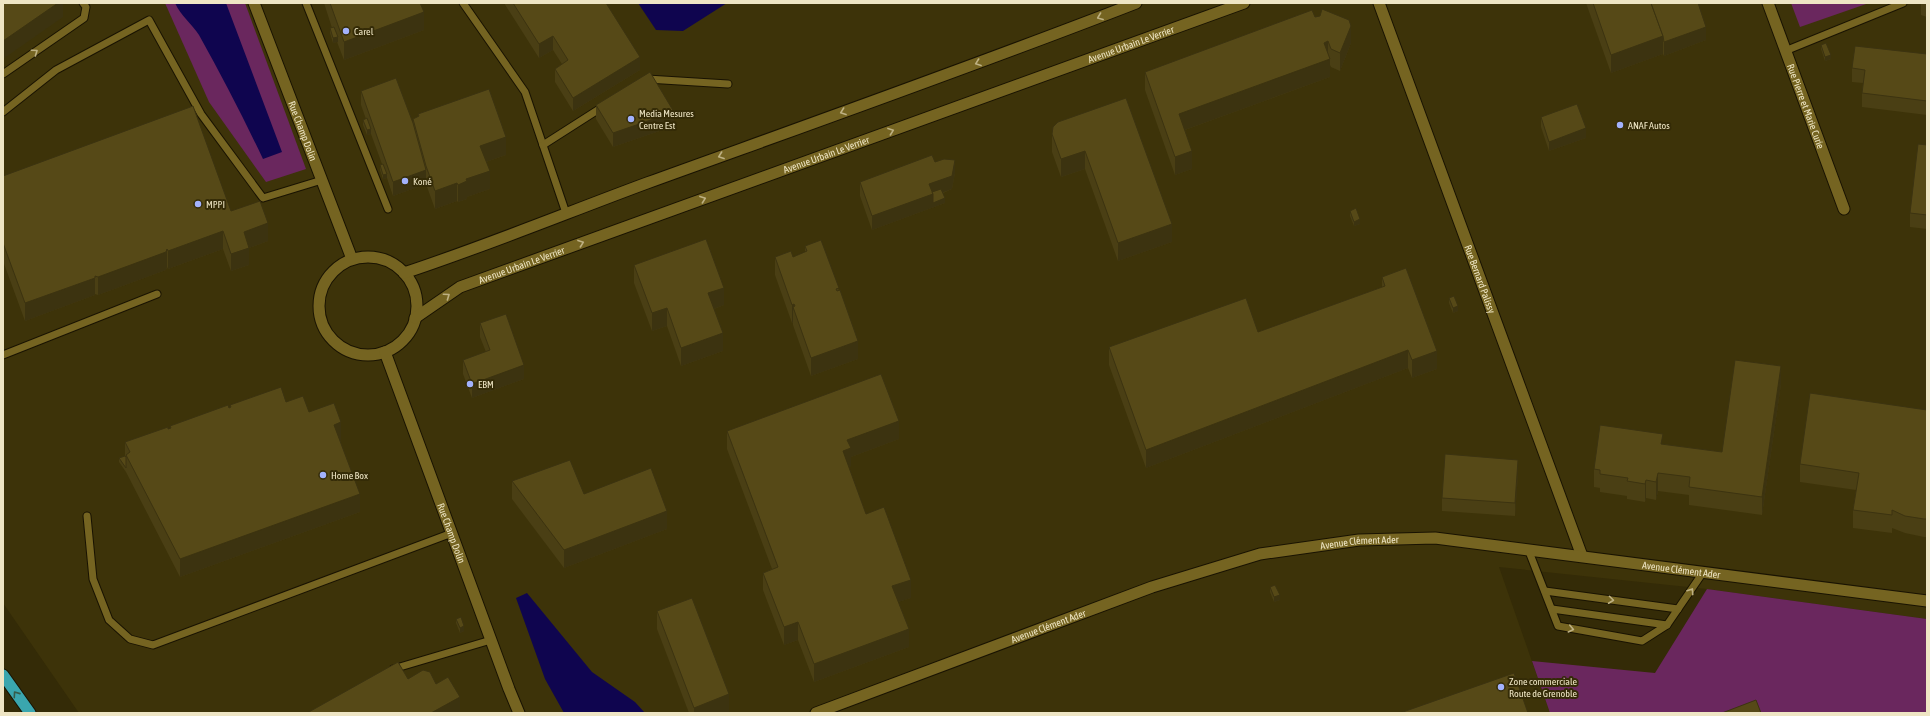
<svg xmlns="http://www.w3.org/2000/svg" width="1930" height="716" viewBox="0 0 1930 716" font-family="'Asap Condensed',sans-serif">
	<style>
		.built { fill: #3d3309 }
		.green { fill: #6a275e }
		.water { fill: #0f054f }
		.lines { fill: none; stroke-linecap: round; stroke-linejoin: round }
		.service-casing { stroke: #191302; stroke-width: 9 }
		.minor-casing { stroke: #191302; stroke-width: 13 }
		.trunk-casing { stroke: #191302; stroke-width: 13 }
		.service { stroke: #756421; stroke-width: 7 }
		.minor { stroke: #756421; stroke-width: 11 }
		.trunk { stroke: #3aa6ae; stroke-width: 11 }
		.wall { fill: #4a3f14 }
		.shaded-wall { fill: #3c3310 }
		.building { fill: #564917; stroke: #3c3310 }
		.oneway { stroke: #beb183 }
		.oneway2 { stroke: #365c4a }
		.poi-dot { fill: #a3b2fd; stroke: #342b07; stroke-width: 1.5 }
		.labels { text-anchor: middle; stroke-width: 4; stroke-linejoin: round; paint-order: stroke }
		.poi-label { font-size: 10px; fill: #eee5c4; stroke: #342b07; text-anchor: start }
		.street-label { font-size: 10px; fill: #eee5c4; stroke: #342b07 }
	</style>
	<rect width="100%" height="100%" fill="#342b07"/>
	<!-- built -->
	<polygon class="built" points="3,3 1927,3 1927,619 1707,589 1499,567 1550,713 79,713 3,603"/>
	<!-- green -->
	<g class="green">
		<polygon points="165,3 245,3 306,169 266,182 209,102"/>
		<polygon points="1791,3 1869,3 1800,27"/>
		<polygon points="1707,589 1927,619 1927,713 1550,713 1532,661 1655,673"/>
	</g>
	<!-- water -->
	<g class="water">
		<path d="M175,3H226L282,152L263,159C243,117 222,76 199,35C192,24 181,16 175,3Z"/>
		<polygon points="638,3 727,3 683,31 656,30"/>
		<polygon points="527,593 592,672 635,702 645,713 564,713 545,679 516,598"/>
	</g>
	<g class="lines">
		<!-- service casing -->
		<g class="service-casing">
			<g id="service">
				<polyline points="306,3 388,209"/>
				<polyline points="463,3 525,92 566,213"/>
				<polyline points="1785,51 1903,3"/>
				<polyline points="3,74 84,18 86,7 83,3"/>
				<polyline points="647,79 728,84"/>
				<polyline points="3,112 56,70 149,20 201,114 263,198 322,180"/>
				<polyline points="543,145 604,106"/>
				<polyline points="3,355 157,294"/>
				<polyline points="87,516 93,579 109,620 130,639 153,645 452,533"/>
				<polyline points="1528,549 1558,626 1642,641 1667,625 1704,571"/>
				<polyline points="1545,591 1678,609"/>
				<polyline points="1552,609 1667,625"/>
				<polyline points="393,669 491,640"/>
			</g>
		</g>
		<!-- minor casing -->
		<g class="minor-casing">
			<g id="minor">
				<path id="s1" d="M254,3L352,259"/>
				<path id="s2" d="M1379,3L1582,556"/>
				<path id="s3" d="M1768,3L1844,209"/>
				<circle cx="368" cy="306" r="49"/>
				<path d="M404,273C486,246 566,213 647,183C810,124 974,66 1136,3"/>
				<path id="s4" d="M415,318L460,287L1244,3"/>
				<path id="s5" d="M385,352L509,689L519,713"/>
				<path id="s6" d="M816,713L1152,587L1260,554L1359,540L1435,538L1927,601"/>
			</g>
		</g>
		<!-- trunk casing -->
		<g class="trunk-casing">
			<polyline id="trunk" points="3,675 30,713"/>
		</g>
		<!-- service -->
		<use href="#service" class="service"/>
		<!-- minor -->
		<use href="#minor" class="minor"/>
		<!-- trunk -->
		<use href="#trunk" class="trunk"/>
	</g>
	<!-- wall -->
	<g class="wall">
		<polygon points="324,3 420,3 424,30 344,60 337,42 333,43 330,33 330,28 332,28"/>
		<polygon points="504,3 606,3 640,70 573,111 555,82 555,69 562,64 553,50 539,58"/>
		<polygon points="1586,3 1698,3 1706,40 1664,56 1663,54 1611,73"/>
		<polygon points="1921,3 1927,3 1927,17 1921,15"/>
		<polygon points="1315,17 1351,43 1340,71 1331,67 1330,65 1330,77 1185,130 1192,169 1175,175 1145,90 1145,72"/>
		<polygon points="1821,45 1831,59 1825,61 1821,49"/>
		<polygon points="1927,54 1927,115 1862,107 1862,93 1863,83 1852,82 1852,68"/>
		<polygon points="361,91 413,123 413,119 418,117 418,114 506,155 486,162 490,189 467,197 467,199 458,202 457,201 435,209 426,184 393,196 387,178 383,179 380,170 380,165 382,164 371,134 367,135 363,125 363,120 366,119 361,105"/>
		<polygon points="1126,98 1172,242 1118,261 1085,169 1061,177 1052,152 1052,134"/>
		<polygon points="596,105 674,126 613,147 596,119"/>
		<polygon points="1541,117 1586,138 1549,151 1541,127"/>
		<polygon points="1927,145 1927,229 1910,227 1910,213"/>
		<polygon points="935,162 955,173 952,189 943,193 945,203 872,230 860,196 860,182"/>
		<polygon points="3,176 231,211 268,241 249,248 249,265 231,271 223,249 168,269 167,267 166,270 98,295 95,294 95,295 25,321 3,261"/>
		<polygon points="1350,211 1360,224 1354,226 1350,216"/>
		<polygon points="805,246 839,290 858,359 811,376 793,325 793,322 792,323 775,275 775,257 793,257 805,252"/>
		<polygon points="634,265 724,305 714,309 723,351 681,366 667,326 652,331 634,283"/>
		<polygon points="1382,277 1437,369 1412,378 1408,368 1146,468 1109,365 1109,347 1258,332 1382,287"/>
		<polygon points="1449,298 1458,311 1453,313 1449,303"/>
		<polygon points="480,323 524,379 472,398 463,374 463,360 486,352 480,337"/>
		<polygon points="1781,384 1762,515 1689,505 1689,495 1658,491 1656,500 1646,498 1645,502 1627,499 1627,496 1600,492 1600,488 1594,487 1594,469 1663,444 1722,452"/>
		<polygon points="286,402 309,412 341,440 340,440 360,512 180,577 126,472 119,462 119,458 125,456 125,442 170,429 170,426 229,408 230,407 230,405"/>
		<polygon points="1927,410 1927,537 1924,537 1905,533 1892,528 1892,533 1853,528 1853,510 1856,490 1800,482 1800,464"/>
		<polygon points="727,431 899,439 851,457 851,466 848,467 866,514 911,598 898,602 909,647 814,682 798,640 784,645 763,590 763,573 772,569 727,449"/>
		<polygon points="1518,474 1515,516 1442,511 1442,498"/>
		<polygon points="512,481 584,494 667,529 564,568 512,499"/>
		<polygon points="1270,587 1280,600 1274,602 1270,592"/>
		<polygon points="657,611 729,712 727,713 689,713 657,629"/>
		<polygon points="456,619 464,631 460,633 456,623"/>
	</g>
	<!-- shaded-wall -->
	<g class="shaded-wall">
		<polygon points="58,3 63,3 63,17 3,59 3,41"/>
		<polygon points="424,12 424,30 344,60 344,42"/>
		<polygon points="1351,26 1351,43 1340,71 1340,53"/>
		<polygon points="1706,27 1706,40 1664,56 1664,42"/>
		<polygon points="553,36 553,50 539,58 539,44"/>
		<polygon points="1663,36 1663,54 1611,73 1611,55"/>
		<polygon points="338,37 338,42 333,43 333,38"/>
		<polygon points="1328,41 1328,59 1330,59 1330,77 1179,132 1179,114 1324,43"/>
		<polygon points="1831,55 1831,59 1825,61 1825,57"/>
		<polygon points="640,57 640,70 573,111 573,98"/>
		<polygon points="674,112 674,126 613,147 613,133"/>
		<polygon points="1586,128 1586,138 1549,151 1549,142"/>
		<polygon points="371,129 371,134 367,135 367,130"/>
		<polygon points="506,137 506,155 480,164 480,146"/>
		<polygon points="1085,151 1085,169 1061,177 1061,159"/>
		<polygon points="1192,151 1192,169 1175,175 1175,157"/>
		<polygon points="955,160 955,173 952,189 933,196 945,198 945,203 872,230 872,216 929,184"/>
		<polygon points="426,170 426,184 393,196 393,182"/>
		<polygon points="490,171 490,189 467,197 467,199 458,202 458,185 466,179"/>
		<polygon points="387,174 387,178 383,179 383,175"/>
		<polygon points="457,183 457,201 435,209 435,191"/>
		<polygon points="1360,219 1360,224 1354,226 1354,222"/>
		<polygon points="268,223 268,241 249,248 249,265 231,271 231,254 244,232"/>
		<polygon points="1172,224 1172,242 1118,261 1118,243"/>
		<polygon points="223,231 223,249 168,269 168,251"/>
		<polygon points="167,249 167,267 166,270 98,295 98,277"/>
		<polygon points="95,278 95,295 25,321 25,303"/>
		<polygon points="724,288 724,305 708,311 708,293"/>
		<polygon points="794,304 794,311 793,307 793,322 792,323 792,305"/>
		<polygon points="1458,306 1458,311 1453,313 1453,308"/>
		<polygon points="667,308 667,326 652,331 652,313"/>
		<polygon points="723,333 723,351 681,366 681,348"/>
		<polygon points="858,341 858,359 811,376 811,358"/>
		<polygon points="1408,350 1408,368 1146,468 1146,450"/>
		<polygon points="1437,351 1437,369 1412,378 1412,360"/>
		<polygon points="524,365 524,379 472,398 472,384"/>
		<polygon points="1781,366 1781,384 1762,515 1762,497"/>
		<polygon points="899,421 899,439 851,457 851,466 843,469 843,451 847,440"/>
		<polygon points="341,422 341,440 334,443 334,425"/>
		<polygon points="1518,460 1518,474 1515,516 1515,503"/>
		<polygon points="1658,473 1658,491 1656,500 1656,482"/>
		<polygon points="1646,480 1646,498 1645,502 1645,484"/>
		<polygon points="360,494 360,512 180,577 180,559"/>
		<polygon points="667,511 667,529 564,568 564,550"/>
		<polygon points="911,580 911,598 892,604 892,586"/>
		<polygon points="1280,595 1280,600 1274,602 1274,597"/>
		<polygon points="798,622 798,640 784,645 784,627"/>
		<polygon points="464,626 464,631 460,633 460,628"/>
		<polygon points="909,629 909,647 814,682 814,664"/>
		<polygon points="729,694 729,712 727,713 694,713 694,708"/>
		<polygon points="460,697 460,713 431,713"/>
	</g>
	<!-- building -->
	<g class="building">
		<polygon points="3,3 58,3 3,41"/>
		<polygon points="330,3 420,3 424,12 344,42"/>
		<polygon points="513,3 606,3 640,57 573,98 555,69 568,60 553,36 539,44"/>
		<polygon points="1593,3 1651,3 1663,36 1611,55"/>
		<polygon points="1651,3 1698,3 1706,27 1664,42 1663,36"/>
		<polygon points="1322,9 1349,20 1351,26 1340,53 1331,49 1328,41 1324,43 1330,59 1179,114 1192,151 1175,157 1145,72 1312,10 1315,17 1320,16"/>
		<polygon points="334,27 338,37 333,38 330,28"/>
		<polygon points="1826,43 1831,55 1825,57 1821,45"/>
		<polygon points="1855,46 1927,54 1927,101 1862,93 1865,70 1852,68"/>
		<polygon points="650,72 674,112 613,133 596,105"/>
		<polygon points="396,78 413,123 426,170 393,182 361,91"/>
		<polygon points="489,89 506,137 480,146 490,171 466,179 467,181 458,185 457,183 435,191 426,166 413,119 419,116 418,114"/>
		<polygon points="1126,98 1172,224 1118,243 1085,151 1061,159 1052,134 1053,127 1058,122"/>
		<polygon points="1577,104 1586,128 1549,142 1541,117"/>
		<polygon points="193,106 231,211 260,201 268,223 244,232 249,248 231,254 223,231 168,251 167,249 166,252 98,277 95,276 95,278 25,303 3,243 3,176"/>
		<polygon points="367,118 371,129 367,130 363,120"/>
		<polygon points="1918,144 1927,145 1927,215 1910,213"/>
		<polygon points="932,155 935,162 944,159 955,160 952,176 929,184 933,194 872,216 860,182"/>
		<polygon points="383,164 387,174 383,175 380,165"/>
		<polygon points="941,189 945,198 933,203 933,194 932,192"/>
		<polygon points="1356,208 1360,219 1354,222 1350,211"/>
		<polygon points="706,239 724,288 708,293 723,333 681,348 667,308 652,313 634,265"/>
		<polygon points="821,240 839,288 836,289 837,291 840,290 858,341 811,358 793,307 795,306 794,304 792,305 775,257 791,251 793,257 807,251 805,246"/>
		<polygon points="1406,268 1437,351 1412,360 1408,350 1146,450 1109,347 1246,298 1258,332 1385,286 1382,277"/>
		<polygon points="1454,296 1458,306 1453,308 1449,298"/>
		<polygon points="506,314 524,365 472,384 463,360 490,350 480,323"/>
		<polygon points="1735,360 1781,366 1762,497 1689,487 1690,477 1658,473 1656,482 1646,480 1645,484 1627,481 1628,478 1600,474 1600,470 1594,469 1600,425 1663,434 1661,444 1722,452"/>
		<polygon points="881,374 899,421 847,440 851,448 843,451 866,514 884,507 911,580 892,586 909,629 814,664 798,622 784,627 763,573 778,567 727,431"/>
		<polygon points="281,387 286,402 303,396 309,412 334,403 341,422 334,425 360,494 180,559 126,455 130,452 125,442 168,427 168,429 171,428 170,426 228,405 229,408 231,407 230,405"/>
		<polygon points="1810,393 1927,410 1927,519 1924,519 1905,516 1892,510 1892,515 1853,510 1859,473 1800,464"/>
		<polygon points="1445,454 1518,460 1515,503 1442,498"/>
		<polygon points="125,456 126,457 126,468 119,458"/>
		<polygon points="570,460 584,494 651,468 667,511 564,550 512,481"/>
		<polygon points="1275,585 1280,595 1274,597 1270,587"/>
		<polygon points="692,598 729,694 694,708 657,611"/>
		<polygon points="461,617 464,626 460,628 456,619"/>
		<polygon points="398,662 408,679 423,670 430,672 436,684 448,677 460,697 431,713 307,713"/>
		<polygon points="1514,673 1528,713 1400,713"/>
		<polygon points="1756,700 1761,713 1722,713"/>
	</g>
	<!-- one-way arrows -->
	<defs><path id="oneway-chevron" d="M-2-3.5L2.5 0L-2 3.5" fill="none" stroke-width="1.6" stroke-linecap="round" stroke-linejoin="round"/></defs>
	<g class="oneway">
		<use href="#oneway-chevron" transform="translate(1100 17) rotate(159)"/>
		<use href="#oneway-chevron" transform="translate(35 52) rotate(-35)"/>
		<use href="#oneway-chevron" transform="translate(978 63) rotate(160)"/>
		<use href="#oneway-chevron" transform="translate(843 112) rotate(160)"/>
		<use href="#oneway-chevron" transform="translate(891 131) rotate(-20)"/>
		<use href="#oneway-chevron" transform="translate(721 156) rotate(160)"/>
		<use href="#oneway-chevron" transform="translate(703 199) rotate(-20)"/>
		<use href="#oneway-chevron" transform="translate(581 243) rotate(-20)"/>
		<use href="#oneway-chevron" transform="translate(447 296) rotate(-35)"/>
		<use href="#oneway-chevron" transform="translate(1691 591) rotate(-56)"/>
		<use href="#oneway-chevron" transform="translate(1611 600) rotate(7)"/>
		<use href="#oneway-chevron" transform="translate(1571 629) rotate(13)"/>
	</g>
	<use class="oneway2" href="#oneway-chevron" transform="translate(16 694) rotate(-125)"/>
	<!-- markers -->
	<g class="poi-dot">
		<circle cx="346" cy="31" r="4"/>
		<circle cx="631" cy="119" r="4"/>
		<circle cx="1620" cy="125" r="4"/>
		<circle cx="405" cy="181" r="4"/>
		<circle cx="198" cy="204" r="4"/>
		<circle cx="470" cy="384" r="4"/>
		<circle cx="323" cy="475" r="4"/>
		<circle cx="1501" cy="687" r="4"/>
	</g>
	<g class="labels">
		<!-- poi labels -->
		<g class="poi-label">
			<text x="354" y="35">Carel</text>
			<text x="639" y="117">Media Mesures<tspan x="639" dy="12">Centre Est</tspan></text>
			<text x="1628" y="129">ANAF Autos</text>
			<text x="413" y="185">Koné</text>
			<text x="206" y="208">MPPI</text>
			<text x="478" y="388">EBM</text>
			<text x="331" y="479">Home Box</text>
			<text x="1509" y="685">Zone commerciale<tspan x="1509" dy="12">Route de Grenoble</tspan></text>
		</g>
		<!-- street labels -->
		<g class="street-label">
			<text dy="4" stroke="none"><textPath href="#s4" startOffset="768">Avenue Urbain Le Verrier</textPath></text>
			<text dy="4" stroke="none"><textPath href="#s3" startOffset="110">Rue Pierre et Marie Curie</textPath></text>
			<text dy="4" stroke="none"><textPath href="#s1" startOffset="137">Rue Champ Dolin</textPath></text>
			<text dy="4" stroke="none"><textPath href="#s4" startOffset="444">Avenue Urbain Le Verrier</textPath></text>
			<text dy="4" stroke="none"><textPath href="#s4" startOffset="120">Avenue Urbain Le Verrier</textPath></text>
			<text dy="4" stroke="none"><textPath href="#s2" startOffset="294">Rue Bernard Palissy</textPath></text>
			<text dy="4" stroke="none"><textPath href="#s5" startOffset="193">Rue Champ Dolin</textPath></text>
			<text dy="4" stroke="none"><textPath href="#s6" startOffset="572">Avenue Clément Ader</textPath></text>
			<text dy="4" stroke="none"><textPath href="#s6" startOffset="896">Avenue Clément Ader</textPath></text>
			<text dy="4" stroke="none"><textPath href="#s6" startOffset="248">Avenue Clément Ader</textPath></text>
		</g>
	</g>
	<!-- border -->
	<rect width="1930" height="716" fill="none" stroke="#eee5c4" stroke-width="8"/>
</svg>
